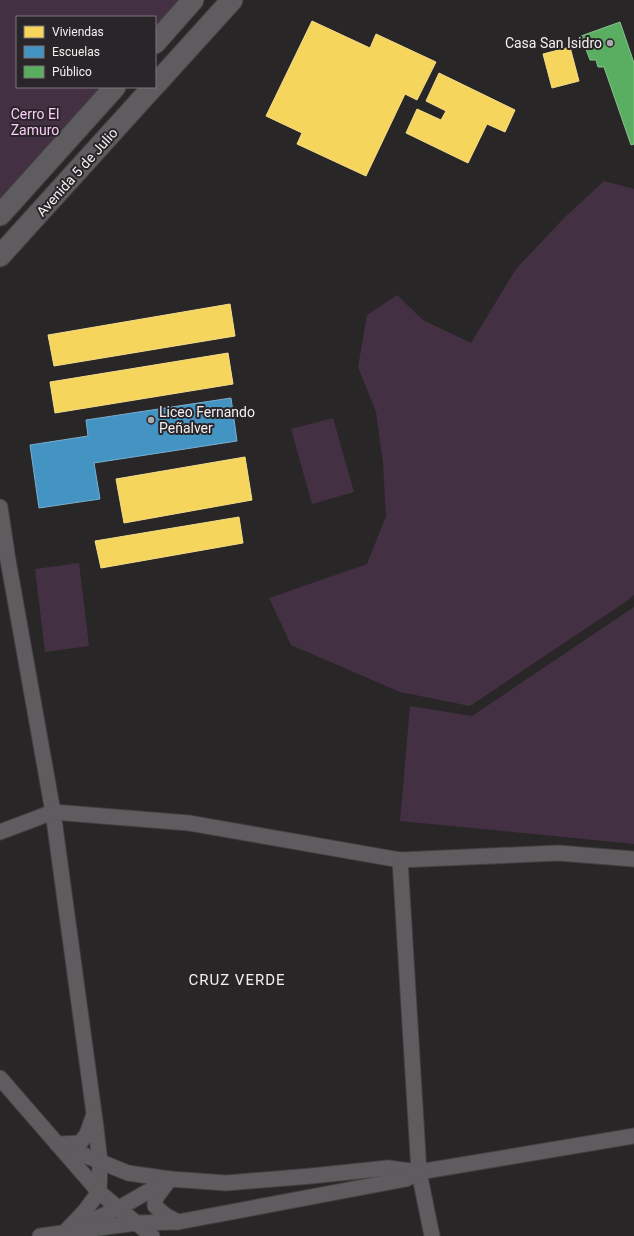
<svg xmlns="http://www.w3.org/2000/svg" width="634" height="1236" viewBox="0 0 634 1236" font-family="Roboto,sans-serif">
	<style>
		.green { fill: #443043 }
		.homes { fill: #f6d55c; stroke: #f5dd89 }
		.schools { fill: #4393c3; stroke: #78afd1 }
		.public { fill: #5aae61; stroke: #88c28c }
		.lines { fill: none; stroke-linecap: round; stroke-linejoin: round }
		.street-casing { stroke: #424141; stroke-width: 17 }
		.secondary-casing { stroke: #424141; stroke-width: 23 }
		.street { stroke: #5e5c5e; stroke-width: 15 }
		.secondary { stroke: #5e5c5e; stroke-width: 21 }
		.poi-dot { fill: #aca9ab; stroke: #292528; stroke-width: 1.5 }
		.labels { text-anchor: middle; stroke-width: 4; stroke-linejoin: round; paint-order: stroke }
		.poi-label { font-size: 14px; fill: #f3f0f2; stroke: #292528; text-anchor: end }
		.park-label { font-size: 14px; fill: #fecbfa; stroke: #292528 }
		.street-label { font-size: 14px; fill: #f3f0f2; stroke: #292528 }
		.neighbourhood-label { font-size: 15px; letter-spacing: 1px; fill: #f3f0f2; stroke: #292528 }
	</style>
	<rect width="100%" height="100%" fill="#282627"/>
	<!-- green -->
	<g class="green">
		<polygon points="0,0 178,0 155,29 155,17 17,17 17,87 108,87 0,216"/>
		<polygon points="604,181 634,189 634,595 624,603 470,706 400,692 291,645 269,598 367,564 386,516 383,463 376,412 358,367 367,315 397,295 423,320 471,343 516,269 565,217"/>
		<polygon points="333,418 354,492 312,504 291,429"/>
		<polygon points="79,563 89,646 45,652 35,569"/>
		<polygon points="634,607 634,844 400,821 410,706 472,716"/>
	</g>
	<!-- homes -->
	<g class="homes">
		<polygon points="312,21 370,48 376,34 436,62 417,100 405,94 366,176 297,144 302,133 266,116"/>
		<polygon points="570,47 579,81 552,88 543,54"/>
		<polygon points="439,73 515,110 505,132 487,124 468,163 406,133 417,109 441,120 446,111 426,101"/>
		<polygon points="230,304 235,336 54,366 48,335"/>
		<polygon points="228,353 233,384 55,413 50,382"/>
		<polygon points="245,457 252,500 124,523 116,479"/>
		<polygon points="239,517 243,543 101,568 95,541"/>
	</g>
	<!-- schools -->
	<polygon class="schools" points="231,398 237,441 94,463 100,499 39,508 30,445 88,436 86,420"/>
	<!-- public -->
	<polygon class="public" points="620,22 634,63 634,144 631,145 604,67 598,67 596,60 590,60 581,36"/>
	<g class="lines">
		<!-- street casing -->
		<g class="street-casing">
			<g id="street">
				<polyline points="0,507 8,560 53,812 96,1128 100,1162 99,1192 84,1212 63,1234"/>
				<polyline points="0,832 53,812 189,823 400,860 558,853 634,859"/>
				<polyline points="400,860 419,1172 432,1236"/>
				<polyline points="0,1078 99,1192 152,1236"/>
				<polyline points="57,1144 128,1173 170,1179 226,1183 311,1176 388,1168 419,1172 634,1136"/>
				<polyline points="60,1144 80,1143 87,1134 93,1117"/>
				<polyline points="167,1183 155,1199 155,1206 165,1215 178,1222"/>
				<polyline points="80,1226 119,1208 170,1179"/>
				<polyline points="40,1236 136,1223 178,1222 406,1179 418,1173"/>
			</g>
		</g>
		<!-- secondary casing -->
		<g class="secondary-casing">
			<g id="secondary">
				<polyline points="155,43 193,0"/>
				<polyline points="155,85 232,0"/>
				<polyline points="0,215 115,87"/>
				<polyline points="0,256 153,87"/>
			</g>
		</g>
		<!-- street -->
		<use href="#street" class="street"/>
		<!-- secondary -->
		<use href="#secondary" class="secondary"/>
	</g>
	<!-- markers -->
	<g class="poi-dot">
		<circle cx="610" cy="43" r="4"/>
		<circle cx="151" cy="420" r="4"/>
	</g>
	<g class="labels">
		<!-- poi labels -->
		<g class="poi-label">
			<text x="602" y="48">Casa San Isidro</text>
			<text x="159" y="417" text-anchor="start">Liceo Fernando<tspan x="159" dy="16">Peñalver</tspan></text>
		</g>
		<!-- park labels -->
		<g class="park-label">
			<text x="35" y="119">Cerro El<tspan x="35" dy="16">Zamuro</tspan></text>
		</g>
		<!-- street labels -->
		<g class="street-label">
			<text transform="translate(77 172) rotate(-48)" y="5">Avenida 5 de Julio</text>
		</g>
		<!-- neighbourhood labels -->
		<g class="neighbourhood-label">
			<text x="237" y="985">CRUZ VERDE</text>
		</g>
	</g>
	<!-- legend -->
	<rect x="16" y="16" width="140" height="72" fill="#292528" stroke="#7a7679"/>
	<rect x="24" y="26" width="20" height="12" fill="#f6d55c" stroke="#7a7679"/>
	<text x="52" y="36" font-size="12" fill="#f3f0f2">Viviendas</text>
	<rect x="24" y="46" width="20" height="12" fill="#4393c3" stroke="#7a7679"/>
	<text x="52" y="56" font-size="12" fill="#f3f0f2">Escuelas</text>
	<rect x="24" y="66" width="20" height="12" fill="#5aae61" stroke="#7a7679"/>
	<text x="52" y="76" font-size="12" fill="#f3f0f2">Público</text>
</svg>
